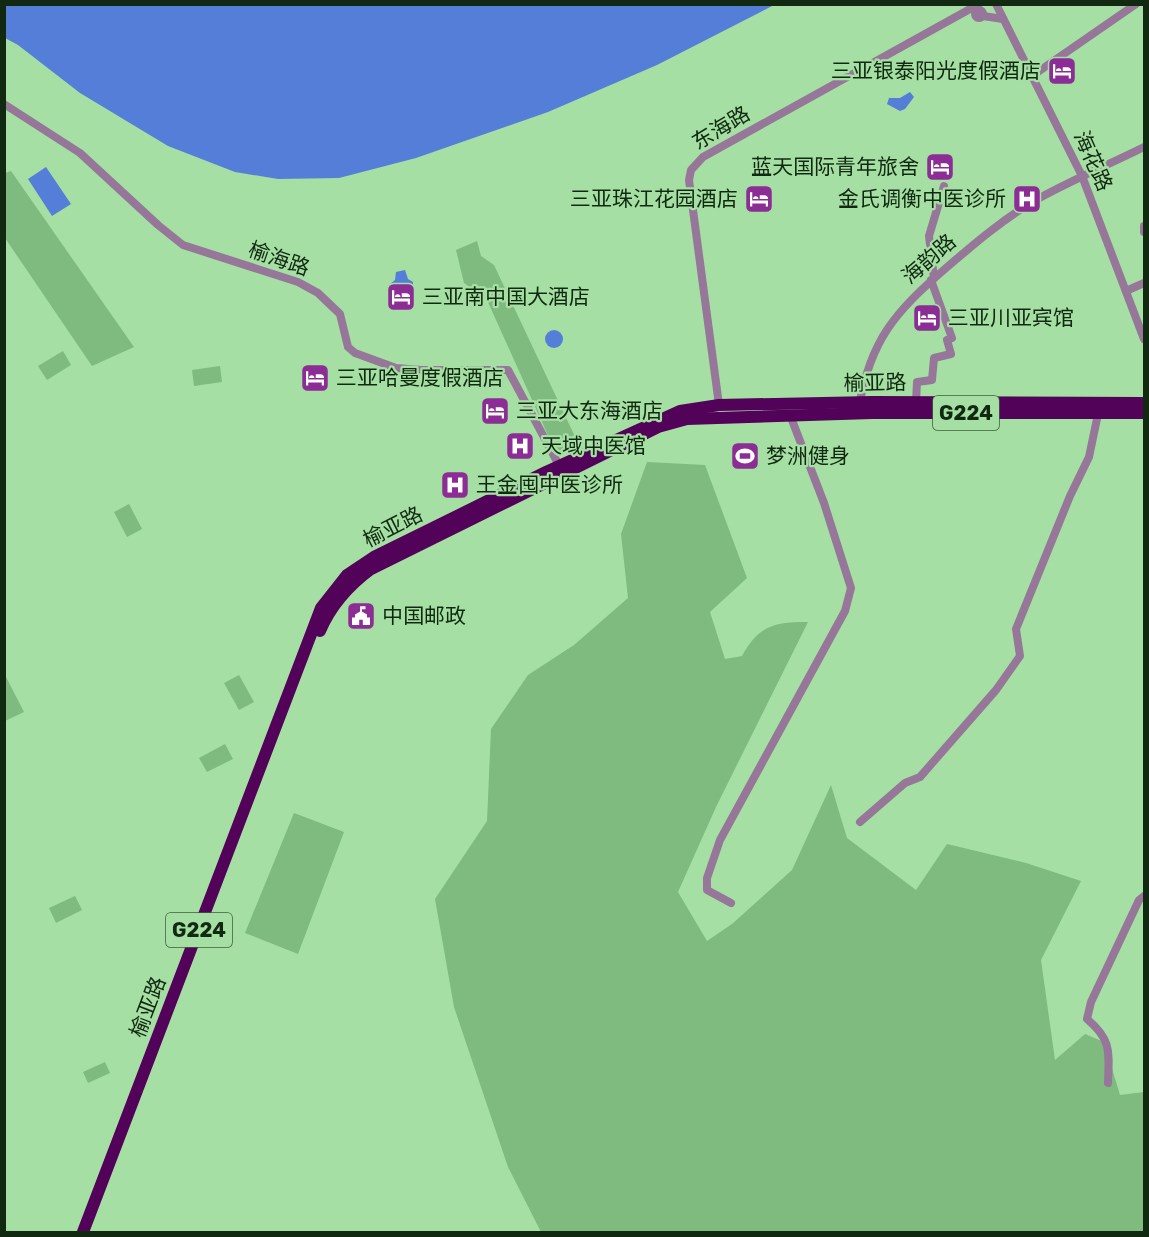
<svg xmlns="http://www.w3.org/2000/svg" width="1149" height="1237" viewBox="0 0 1149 1237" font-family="Rubik,'Noto Sans SC',sans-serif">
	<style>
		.green { fill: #7fba7e }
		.water { fill: #557ed8 }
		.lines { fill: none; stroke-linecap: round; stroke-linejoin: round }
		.minor { stroke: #967699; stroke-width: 8 }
		.highway { stroke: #520359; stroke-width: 12 }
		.labels { text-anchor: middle; stroke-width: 4.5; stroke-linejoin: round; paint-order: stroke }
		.shield { fill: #a5dfa3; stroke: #3d5f3d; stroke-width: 1.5 }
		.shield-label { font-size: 20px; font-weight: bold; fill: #112811 }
		.poi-label { font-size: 21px; fill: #112811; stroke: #a5dfa3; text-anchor: start }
		.street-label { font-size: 21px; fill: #112811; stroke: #a5dfa3 }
	</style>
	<rect width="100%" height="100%" fill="#a5dfa3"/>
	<!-- green -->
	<g class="green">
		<polygon points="11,171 134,347 92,366 5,238 5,173"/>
		<polygon points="477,241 481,256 494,265 578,443 556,453 487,300 464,283 456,250"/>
		<polygon points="63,351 71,365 47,380 38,366"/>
		<polygon points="220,366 222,382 194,386 192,370"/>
		<path d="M647,462L705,465L747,578L710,612L725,659L742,656C759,625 775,622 808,622L716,807L678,892L707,941L732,924L792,870L831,785L847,838L916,890L947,844L1026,863L1081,881L1041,960L1055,1060L1085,1034L1104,1042L1120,1095L1144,1092V1232H541L508,1167L454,1007L435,899L487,821L491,729L528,675L574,645L628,598L621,534Z"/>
		<polygon points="129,504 142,529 127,537 114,512"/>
		<polygon points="4,673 24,712 5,721 4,721"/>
		<polygon points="239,675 254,702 239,710 224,683"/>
		<polygon points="225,744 233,759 207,772 199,758"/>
		<polygon points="294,813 344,832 298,954 245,933"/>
		<polygon points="75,896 82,910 56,923 49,908"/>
		<polygon points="105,1062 110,1073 88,1083 83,1072"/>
	</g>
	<!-- water -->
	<g class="water">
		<polygon points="4,5 5,4 774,5 657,65 548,112 416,158 339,178 278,179 235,172 168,146 80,93 18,45 5,38"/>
		<polygon points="910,92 914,97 905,109 900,111 887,104 889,98 900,98"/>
		<polygon points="46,167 71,204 52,216 28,179"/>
		<polygon points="405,270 408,279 413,282 413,291 390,290 389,285 395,280 396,272"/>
		<circle cx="554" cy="339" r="9"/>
	</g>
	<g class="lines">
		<!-- minor -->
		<g class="minor">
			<polyline points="996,4 1082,176 1144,339"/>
			<circle cx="979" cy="14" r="4"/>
			<polyline points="983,16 1003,19"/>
			<polyline points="1032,76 1136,4"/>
			<polyline points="4,104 80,153 158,225 183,245 298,282 318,293 340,314 348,347 355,353 396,368 421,370 508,370 561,469"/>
			<polyline points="1144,226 1144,232"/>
			<polyline points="934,278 929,236 944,186"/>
			<polyline points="1126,291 1144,283"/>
			<polyline points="916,402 917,382 932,380 934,358 951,354 947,340 952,338 931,280"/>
			<polyline points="719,405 689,180 691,170 703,157 979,4"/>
			<path d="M859,407C870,340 896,311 946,268C974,244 1002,220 1034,201C1069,181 1108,165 1144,147"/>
			<polyline points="860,822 905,783 920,777 996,690 1020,656 1016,629 1070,496 1089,457 1098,414"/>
			<polyline points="731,903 707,890 707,878 720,840 845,611 851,588 824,503 790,415"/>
			<path d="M1108,1083C1109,1052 1112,1040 1087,1019L1091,1002L1139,900L1144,896"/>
		</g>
		<!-- highway -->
		<g class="highway">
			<path d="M320,631C331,605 348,586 371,569L658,427L687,419L872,413H1144"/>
			<polyline points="83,1232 321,608 347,575 374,557 546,472 680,411 719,405 872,402 1144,403"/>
		</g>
	</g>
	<!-- icons -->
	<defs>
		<g id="hotel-square" transform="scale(1.5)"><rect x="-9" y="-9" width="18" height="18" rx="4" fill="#8c2d96" stroke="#a5dfa3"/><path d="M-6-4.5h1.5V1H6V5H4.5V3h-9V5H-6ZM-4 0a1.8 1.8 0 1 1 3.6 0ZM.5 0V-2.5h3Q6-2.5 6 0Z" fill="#fff"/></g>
		<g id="hospital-square" transform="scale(1.5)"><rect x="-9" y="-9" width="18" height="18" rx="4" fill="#8c2d96" stroke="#a5dfa3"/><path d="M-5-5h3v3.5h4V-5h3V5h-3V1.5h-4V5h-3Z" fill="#fff"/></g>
		<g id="stadium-square" transform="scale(1.5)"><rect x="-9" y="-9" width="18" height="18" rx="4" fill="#8c2d96" stroke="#a5dfa3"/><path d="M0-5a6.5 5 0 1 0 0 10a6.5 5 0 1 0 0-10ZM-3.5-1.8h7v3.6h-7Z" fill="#fff"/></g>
		<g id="civic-square" transform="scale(1.5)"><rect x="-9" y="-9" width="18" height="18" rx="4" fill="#8c2d96" stroke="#a5dfa3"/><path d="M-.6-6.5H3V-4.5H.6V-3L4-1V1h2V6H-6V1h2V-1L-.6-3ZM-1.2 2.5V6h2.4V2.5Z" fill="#fff"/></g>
	</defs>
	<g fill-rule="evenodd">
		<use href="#hotel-square" x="1062" y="71"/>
		<use href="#hotel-square" x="940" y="167"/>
		<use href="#hotel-square" x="759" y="199"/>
		<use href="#hospital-square" x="1027" y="199"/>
		<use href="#hotel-square" x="401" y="297"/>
		<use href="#hotel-square" x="927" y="318"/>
		<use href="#hotel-square" x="315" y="378"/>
		<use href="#hotel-square" x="495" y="411"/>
		<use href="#hospital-square" x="520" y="446"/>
		<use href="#stadium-square" x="745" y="456"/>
		<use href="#hospital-square" x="455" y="485"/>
		<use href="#civic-square" x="361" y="616"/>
	</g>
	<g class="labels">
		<!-- shield labels -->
		<g class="shield">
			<rect x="933" y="396" width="66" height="34" rx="4.5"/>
			<rect x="166" y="913" width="66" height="34" rx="4.5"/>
		</g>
		<g class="shield-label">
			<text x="966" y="420">G224</text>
			<text x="199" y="937">G224</text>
		</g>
		<!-- poi labels -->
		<g class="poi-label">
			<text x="1041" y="78" text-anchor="end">三亚银泰阳光度假酒店</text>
			<text x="919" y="174" text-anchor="end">蓝天国际青年旅舍</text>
			<text x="738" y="206" text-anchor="end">三亚珠江花园酒店</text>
			<text x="1006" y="206" text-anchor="end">金氏调衡中医诊所</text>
			<text x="422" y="304">三亚南中国大酒店</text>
			<text x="948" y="325">三亚川亚宾馆</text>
			<text x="336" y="385">三亚哈曼度假酒店</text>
			<text x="516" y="418">三亚大东海酒店</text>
			<text x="541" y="453">天域中医馆</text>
			<text x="766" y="463">梦洲健身</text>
			<text x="476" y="492">王金囤中医诊所</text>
			<text x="382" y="623">中国邮政</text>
		</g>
		<!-- street labels -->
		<g class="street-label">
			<text transform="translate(721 128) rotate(-31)" y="7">东海路</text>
			<text transform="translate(1093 161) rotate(66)" y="7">海花路</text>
			<text transform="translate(279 259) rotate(19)" y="7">榆海路</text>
			<text transform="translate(929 259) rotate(-41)" y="7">海韵路</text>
			<text transform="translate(875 383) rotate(-1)" y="7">榆亚路</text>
			<text transform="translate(393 527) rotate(-27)" y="7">榆亚路</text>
			<text transform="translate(148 1007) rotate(-69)" y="7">榆亚路</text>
		</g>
	</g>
	<!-- border -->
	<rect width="1149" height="1237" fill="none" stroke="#112811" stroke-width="12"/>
</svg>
